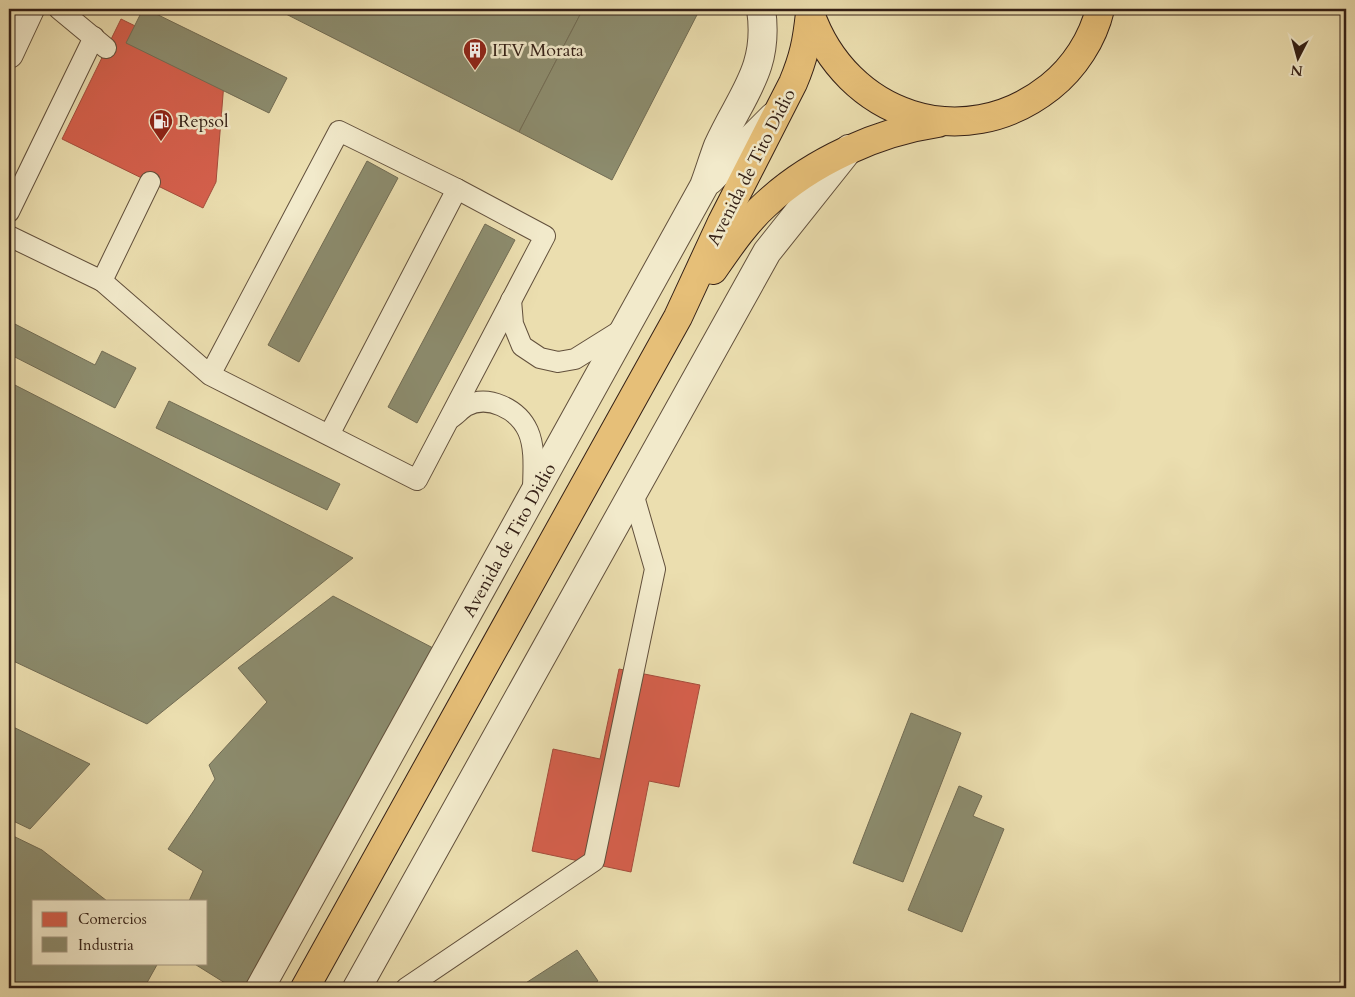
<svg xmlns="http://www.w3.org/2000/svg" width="1355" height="997" viewBox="0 0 1355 997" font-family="Cardo,serif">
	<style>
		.shops { fill: #d6604d; stroke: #a54d3c }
		.industry { fill: #8c8c6e; stroke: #726c54 }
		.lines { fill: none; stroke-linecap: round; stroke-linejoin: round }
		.service-casing { stroke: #62503c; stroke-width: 22 }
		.minor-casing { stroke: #62503c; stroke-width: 30 }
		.primary-casing { stroke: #342016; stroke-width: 30 }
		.service { stroke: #f2eacb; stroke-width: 20 }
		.minor { stroke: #f2eacb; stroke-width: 28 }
		.primary { stroke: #e6bf78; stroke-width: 28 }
		.labels { text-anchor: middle; stroke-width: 5; stroke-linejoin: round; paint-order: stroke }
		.poi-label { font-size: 18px; fill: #342016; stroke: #f2eacb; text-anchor: start }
		.street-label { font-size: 18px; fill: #342016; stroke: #f2eacb }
	</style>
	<rect width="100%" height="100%" fill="#ebdeaf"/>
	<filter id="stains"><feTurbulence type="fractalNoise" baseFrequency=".004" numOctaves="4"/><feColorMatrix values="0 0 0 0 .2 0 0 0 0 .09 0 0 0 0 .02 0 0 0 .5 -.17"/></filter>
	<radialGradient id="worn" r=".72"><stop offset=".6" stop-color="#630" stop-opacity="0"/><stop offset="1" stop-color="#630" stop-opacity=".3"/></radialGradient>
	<!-- shops -->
	<g class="shops">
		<polygon points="121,19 225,70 216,182 203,208 62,139"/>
		<polygon points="619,669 700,685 679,787 649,781 631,872 532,851 553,749 600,759"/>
	</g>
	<!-- industry -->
	<g class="industry">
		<polygon points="143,9 146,9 287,78 269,113 126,43"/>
		<polygon points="279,9 583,9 519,132 278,10"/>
		<polygon points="583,9 700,9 612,180 519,132"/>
		<polygon points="367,161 398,178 299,362 268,345"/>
		<polygon points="485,224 515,240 417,423 388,407"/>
		<polygon points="9,321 95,365 102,351 136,368 115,408 9,354"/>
		<polygon points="9,382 353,558 147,724 9,659"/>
		<polygon points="169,401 340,484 327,510 156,428"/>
		<polygon points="333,596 435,649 245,988 233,988 193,963 206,963 206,901 189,901 203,871 168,849 215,779 209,765 267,702 238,668"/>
		<polygon points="911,713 961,733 903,882 853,863"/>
		<polygon points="9,725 90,764 30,829 9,819"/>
		<polygon points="959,786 982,796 973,816 1004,829 962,932 908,910"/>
		<polygon points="9,834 42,850 107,901 34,901 34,963 158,963 144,988 9,988"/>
		<polygon points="577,950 598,981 588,988 518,988"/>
	</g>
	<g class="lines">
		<!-- service casing -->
		<g class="service-casing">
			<g id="service">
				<polyline points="59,9 106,48"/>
				<polyline points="9,212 94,37"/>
				<polyline points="9,236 102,281 150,182"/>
				<polyline points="102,281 210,375 417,480 545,236 457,189 339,131 210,375"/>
				<polyline points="511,300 513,324 522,346 540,358 558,362 575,359 623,329"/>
				<path d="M451,418C456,415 461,409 466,406C488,394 518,409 528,431C536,449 533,473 533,492"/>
				<polyline points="329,435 457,189"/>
				<polyline points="406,988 594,861 655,569 633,493"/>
			</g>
		</g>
		<!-- minor casing -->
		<g class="minor-casing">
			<g id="minor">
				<polyline points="9,54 30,9"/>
				<polyline points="710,180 773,117"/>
				<path d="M260,988L704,186C709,173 713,159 718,146C741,95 770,69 761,9"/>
				<polyline points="357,988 767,252 849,149"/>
			</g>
		</g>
		<!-- primary casing -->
		<g class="primary-casing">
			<g id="primary">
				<path d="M810,13C846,116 963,156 1050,87C1074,68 1093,39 1100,9"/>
				<path d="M713,270C729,247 745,223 766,204C811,162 877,132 938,123"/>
				<path d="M305,988L678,317L722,222L793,83C804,57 807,41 810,13"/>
			</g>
		</g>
		<!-- service -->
		<use href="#service" class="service"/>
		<!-- minor -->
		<use href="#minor" class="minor"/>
		<!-- primary -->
		<use href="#primary" class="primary"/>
	</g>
	<!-- icons -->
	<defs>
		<g id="building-pin" transform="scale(1.25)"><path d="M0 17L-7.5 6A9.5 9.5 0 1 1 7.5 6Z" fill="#8f2418" stroke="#f2eacb"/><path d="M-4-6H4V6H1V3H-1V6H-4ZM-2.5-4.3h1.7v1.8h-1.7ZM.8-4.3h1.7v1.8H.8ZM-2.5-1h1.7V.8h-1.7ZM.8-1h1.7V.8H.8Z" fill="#fff"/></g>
		<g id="fuel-pin" transform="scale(1.25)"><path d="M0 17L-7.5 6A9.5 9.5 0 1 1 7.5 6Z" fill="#8f2418" stroke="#f2eacb"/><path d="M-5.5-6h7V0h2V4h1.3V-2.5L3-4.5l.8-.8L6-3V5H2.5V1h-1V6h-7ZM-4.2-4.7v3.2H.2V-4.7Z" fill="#fff"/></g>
	</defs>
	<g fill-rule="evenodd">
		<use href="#building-pin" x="475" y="50"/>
		<use href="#fuel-pin" x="161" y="121"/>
	</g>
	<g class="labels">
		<!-- poi labels -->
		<g class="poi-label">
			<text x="492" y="56">ITV Morata</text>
			<text x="178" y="127">Repsol</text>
		</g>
		<!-- street labels -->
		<g class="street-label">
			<text transform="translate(751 167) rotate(-63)" y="6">Avenida de Tito Didio</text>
			<text transform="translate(509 540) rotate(-61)" y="6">Avenida de Tito Didio</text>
		</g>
	</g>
	<!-- margin -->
	<rect width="1355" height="997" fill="none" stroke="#ebdeaf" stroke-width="30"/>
	<rect x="10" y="10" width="1335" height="977" fill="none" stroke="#342016" stroke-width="2.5"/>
	<rect x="15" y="15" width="1325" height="967" fill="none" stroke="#342016"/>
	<!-- legend -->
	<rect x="32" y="900" width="175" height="65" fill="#f2eacb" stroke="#a69983"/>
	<rect x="42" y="912" width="25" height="15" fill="#d6604d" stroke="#a69983"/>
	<text x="78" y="924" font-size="15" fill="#342016">Comercios</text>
	<rect x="42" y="937" width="25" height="15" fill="#8c8c6e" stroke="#a69983"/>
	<text x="78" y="950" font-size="15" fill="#342016">Industria</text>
	<!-- north arrow -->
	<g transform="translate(1298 58) rotate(186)" stroke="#f2eacb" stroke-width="4" paint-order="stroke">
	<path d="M0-4L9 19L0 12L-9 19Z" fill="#342016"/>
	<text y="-8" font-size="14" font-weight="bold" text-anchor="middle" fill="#342016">N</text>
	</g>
	<rect width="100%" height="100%" filter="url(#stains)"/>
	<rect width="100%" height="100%" fill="url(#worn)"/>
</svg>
